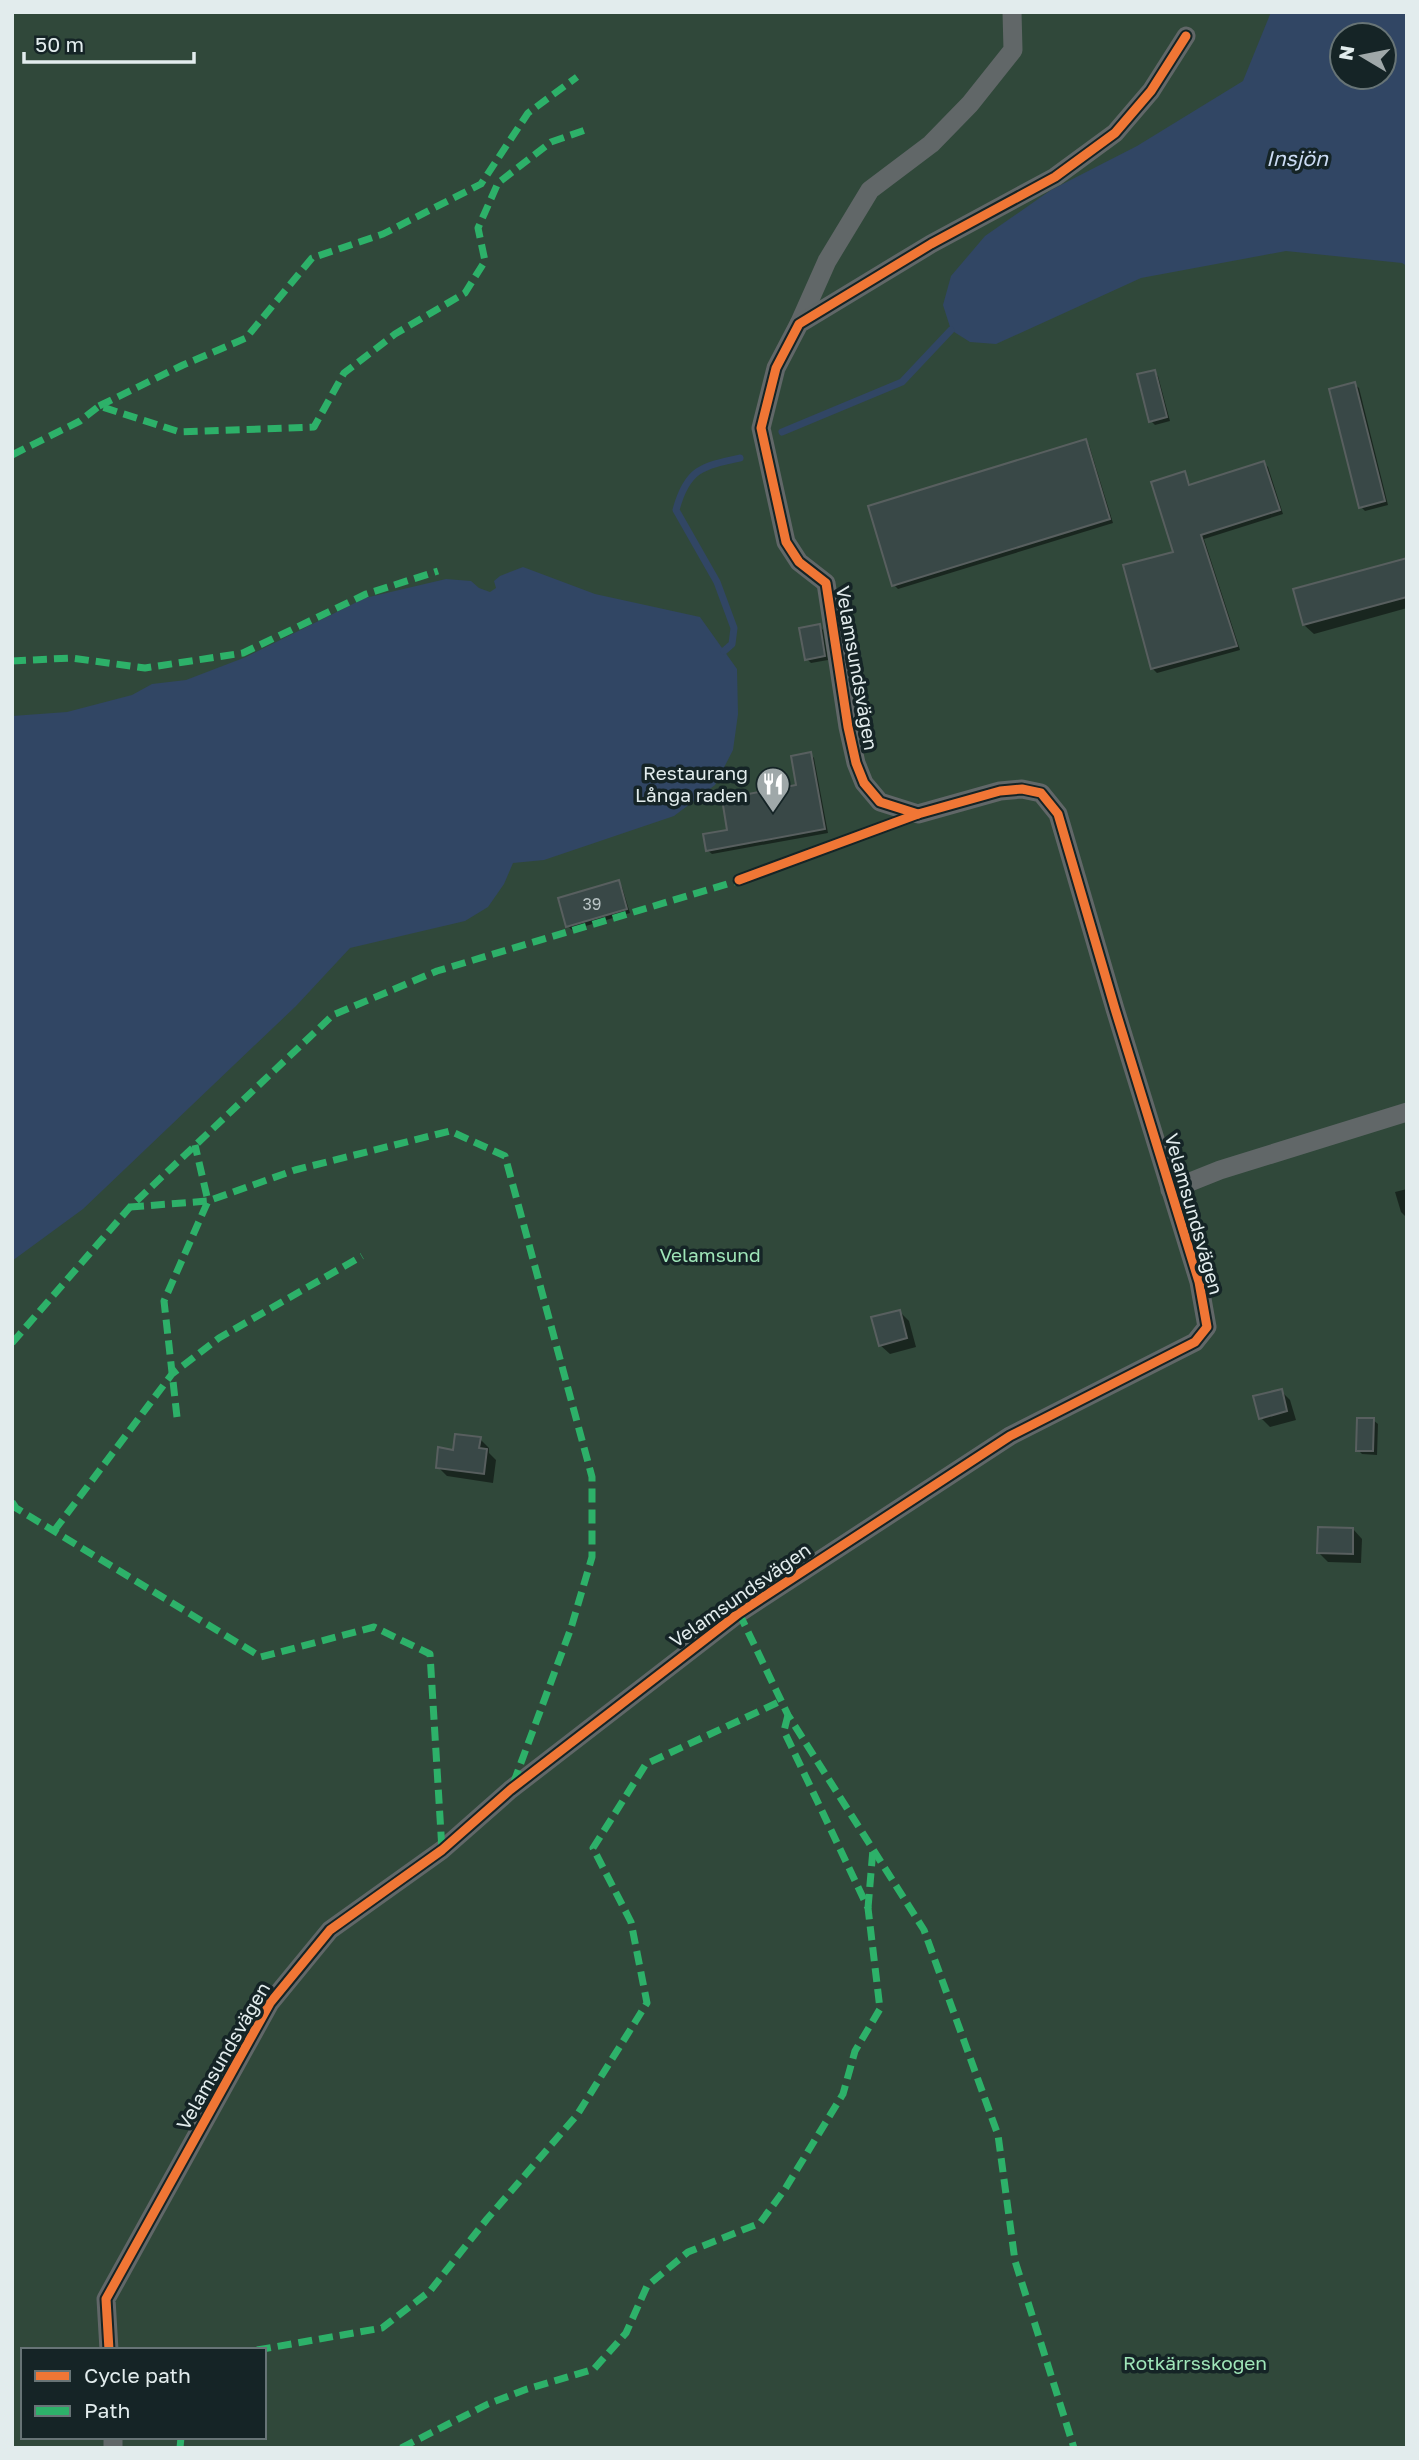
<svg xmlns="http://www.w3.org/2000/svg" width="1419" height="2460" viewBox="0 0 1419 2460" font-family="'Golos Text',sans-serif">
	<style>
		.green { fill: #30483a; fill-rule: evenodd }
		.water { fill: #314664; fill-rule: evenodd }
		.shadow { fill: #0007 }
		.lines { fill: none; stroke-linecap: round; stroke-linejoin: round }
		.stream { stroke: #314664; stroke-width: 7 }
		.building { fill: #394847; stroke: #585f5f; stroke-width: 2 }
		.street { stroke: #616768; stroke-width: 19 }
		.quiet { stroke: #2db169; stroke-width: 7; stroke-dasharray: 14 7; stroke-linecap: butt }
		.cycleway-casing { stroke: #152426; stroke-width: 13 }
		.cycleway { stroke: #f07635; stroke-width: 9 }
		.labels { text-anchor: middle; stroke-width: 7; stroke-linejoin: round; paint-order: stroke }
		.number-label { font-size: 16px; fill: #b8c3c4 }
		.street-label { font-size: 19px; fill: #e2eced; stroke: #152426 }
		.poi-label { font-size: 19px; fill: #e2eced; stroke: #152426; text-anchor: end }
		.park-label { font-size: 19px; fill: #9fe6b9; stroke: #152426 }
		.water-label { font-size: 21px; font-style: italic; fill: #cbdbf3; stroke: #152426 }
	</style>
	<rect width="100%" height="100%" fill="#232b2c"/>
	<!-- green -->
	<path class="green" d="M12,12H1407V2448H12ZM1342,35H1384V77H1342ZM23,2350H264V2437H23Z"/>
	<!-- water -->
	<g class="water">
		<path d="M1271,12H1407V266L1402,263L1286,251L1141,278L996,344L970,342L951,330L943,305L951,276L985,236L1051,190L1137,146L1243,81ZM1342,35H1384V77H1342Z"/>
		<polygon points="523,567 595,594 700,617 737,669 738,714 733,750 715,785 674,816 544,860 513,863 504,884 488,907 465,921 350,948 296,1006 83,1209 12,1261 12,716 67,712 132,695 152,684 186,680 246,657 365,598 446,579 471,581 479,588 490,592 496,588 494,581 500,576"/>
	</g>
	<!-- shadow -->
	<g class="shadow">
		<polygon points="1154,372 1158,376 1170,421 1155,425 1151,421"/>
		<polygon points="1354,384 1359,388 1388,505 1365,511 1361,507"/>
		<polygon points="1085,441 1089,445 1113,523 898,589 894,585"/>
		<polygon points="1264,463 1268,467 1283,514 1204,539 1240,650 1157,673 1152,668 1175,553 1184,473 1191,486"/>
		<polygon points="1407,560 1407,608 1314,634 1304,625"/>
		<polygon points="819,626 823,630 828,660 811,663 807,659"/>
		<polygon points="810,754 814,758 828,833 712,854 707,850 729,831 798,786"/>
		<polygon points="618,882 622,887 630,913 572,930 568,926"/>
		<polygon points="1407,1189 1407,1218 1401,1212 1395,1192"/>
		<polygon points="899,1311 909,1321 916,1347 890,1354 880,1345"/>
		<polygon points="1281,1391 1290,1400 1296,1420 1270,1427 1261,1418"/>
		<polygon points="1373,1420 1378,1424 1377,1455 1362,1454 1358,1450"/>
		<polygon points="480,1439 489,1448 489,1453 496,1460 493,1483 447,1476 438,1467 455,1452"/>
		<polygon points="1353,1529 1362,1539 1361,1563 1328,1562 1319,1553"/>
	</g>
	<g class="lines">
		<!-- stream -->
		<g class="stream">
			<polyline points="782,432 902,382 951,330"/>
			<path d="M724,651L732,644L734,628L717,582L676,510C687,469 702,466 740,458"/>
		</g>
	</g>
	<!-- building -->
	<g class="building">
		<polygon points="1155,370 1167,417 1149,422 1137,374"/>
		<polygon points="1355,382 1385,501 1359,508 1329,389"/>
		<polygon points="1086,439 1110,519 892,586 868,506"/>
		<polygon points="1264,461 1280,510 1201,535 1237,646 1151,669 1123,565 1173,552 1151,482 1185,471 1189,485"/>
		<polygon points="1407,558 1407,597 1303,625 1293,589"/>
		<polygon points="820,624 825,656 805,660 799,628"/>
		<polygon points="811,752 825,829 706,851 703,834 727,830 722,799 796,785 791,756"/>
		<polygon points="619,880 627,909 566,927 558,898"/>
		<polygon points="900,1310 907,1338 879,1346 871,1317"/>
		<polygon points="1282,1389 1287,1411 1259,1419 1253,1396"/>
		<polygon points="1357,1418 1374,1418 1373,1451 1356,1451"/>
		<polygon points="455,1434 481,1437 479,1448 487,1449 484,1474 436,1468 438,1447 453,1450"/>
		<polygon points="1318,1527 1353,1528 1353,1554 1317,1553"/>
	</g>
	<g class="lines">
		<!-- street -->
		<g class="street">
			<polyline points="799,324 827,261 870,190 931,144 970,104 1013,50 1012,12"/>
			<polyline points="1170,1190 1220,1170 1407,1112"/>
			<polyline points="109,2350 106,2299 270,2003 330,1930 442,1850 510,1790 739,1613 1010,1436 1195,1342 1207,1327 1199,1282 1115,1009 1058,814 1041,793 1022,789 1000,791 918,814 880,802 864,783 856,763 848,727 826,583 799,562 786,542 761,428 776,368 799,324 931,244 1055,177 1115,133 1151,91 1186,36"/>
			<polyline points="113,2437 113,2448"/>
		</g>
		<!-- quiet -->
		<g class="quiet">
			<polyline points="99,406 183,365 246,338 312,258 383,234 481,184 528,113 577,77"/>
			<polyline points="12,455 80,421 99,406 180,432 314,427 344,373 395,334 465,293 485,261 478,228 498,183 551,142 588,129"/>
			<polyline points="12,661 71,658 145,668 243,653 366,594 438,571"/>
			<polyline points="130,1207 208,1201 295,1170 450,1131 505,1156 592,1477 592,1557 571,1628 512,1787"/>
			<polyline points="12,1343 130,1207 333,1015 437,971 744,879"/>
			<polyline points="177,1417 164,1301 208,1201 195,1145"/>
			<polyline points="12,1502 16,1508 261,1657 374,1627 430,1654 442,1850"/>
			<polyline points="54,1531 172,1374 219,1338 362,1256"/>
			<polyline points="739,1613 788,1715 924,1930 998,2135 1015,2261 1074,2448"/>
			<polyline points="868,1908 873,1849"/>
			<polyline points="257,2350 382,2328 430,2291 487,2219 577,2115 647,2003 631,1922 593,1848 646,1764 781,1701"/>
			<polyline points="180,2448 181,2437"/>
			<polyline points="401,2448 488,2404 527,2389 594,2369 626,2333 647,2286 688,2252 760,2223 785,2189 843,2094 855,2051 880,2009 868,1908 784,1731 788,1715"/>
		</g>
		<!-- cycleway casing -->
		<g class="cycleway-casing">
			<g id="cycleway">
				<polyline points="918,814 880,802 864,783 856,763 848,727 826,583 799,562 786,542 761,428 776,368 799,324 931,244 1055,177 1115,133 1151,91 1186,36"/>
				<polyline points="109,2350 106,2299 270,2003 330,1930 442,1850 510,1790 739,1613 1010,1436 1195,1342 1207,1327 1199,1282 1115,1009 1058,814 1041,793 1022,789 1000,791 918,814 739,880"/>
			</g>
		</g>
		<!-- cycleway -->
		<use href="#cycleway" class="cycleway"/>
	</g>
	<!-- icons -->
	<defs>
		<g id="restaurant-pin" transform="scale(1.75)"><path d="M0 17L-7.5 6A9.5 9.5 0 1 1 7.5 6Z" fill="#9fa8a9" stroke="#152426"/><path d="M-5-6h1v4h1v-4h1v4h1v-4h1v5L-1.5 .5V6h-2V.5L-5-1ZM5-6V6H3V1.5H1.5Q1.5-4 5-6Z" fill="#fff"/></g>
	</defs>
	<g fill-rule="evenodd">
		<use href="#restaurant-pin" x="773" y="784"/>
	</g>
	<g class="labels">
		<!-- number labels -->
		<g class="number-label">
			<text x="592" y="910">39</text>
		</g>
		<!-- street labels -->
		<g class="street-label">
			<text transform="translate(857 668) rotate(80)" y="7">Velamsundsvägen</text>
			<text transform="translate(1194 1214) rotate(74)" y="7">Velamsundsvägen</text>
			<text transform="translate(740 1595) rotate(-35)" y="7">Velamsundsvägen</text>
			<text transform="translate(223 2056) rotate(-60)" y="7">Velamsundsvägen</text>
		</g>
		<!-- poi labels -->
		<g class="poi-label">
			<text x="748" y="780">Restaurang<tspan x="748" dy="22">Långa raden</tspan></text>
		</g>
		<!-- park labels -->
		<g class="park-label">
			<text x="710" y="1262">Velamsund</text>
			<text x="1195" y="2370">Rotkärrsskogen</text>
		</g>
		<!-- water labels -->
		<g class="water-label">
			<text x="1297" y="166">Insjön</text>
		</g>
	</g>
	<!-- border -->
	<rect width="1419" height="2460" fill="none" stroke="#e2eced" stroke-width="28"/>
	<!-- legend -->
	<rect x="21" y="2348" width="245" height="91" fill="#152426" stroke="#677476" stroke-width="2"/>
	<rect x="35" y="2371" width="35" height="10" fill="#f07635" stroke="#677476" stroke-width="2"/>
	<text x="84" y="2383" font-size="21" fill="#e2eced">Cycle path</text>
	<rect x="35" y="2406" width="35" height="10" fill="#2db169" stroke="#677476" stroke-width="2"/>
	<text x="84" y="2418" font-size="21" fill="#e2eced">Path</text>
	<!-- north arrow -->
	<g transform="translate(1363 56) rotate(280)"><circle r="33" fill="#152426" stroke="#677476" stroke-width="2"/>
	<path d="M0-5L12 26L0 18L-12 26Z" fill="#9fa8a9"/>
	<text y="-10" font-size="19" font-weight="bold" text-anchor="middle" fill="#e2eced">N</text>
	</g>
	<!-- scale -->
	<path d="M24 52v10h170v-10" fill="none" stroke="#e2eced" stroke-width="3.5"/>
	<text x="35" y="52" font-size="21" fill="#e2eced" stroke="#152426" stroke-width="5" paint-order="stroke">50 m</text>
</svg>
